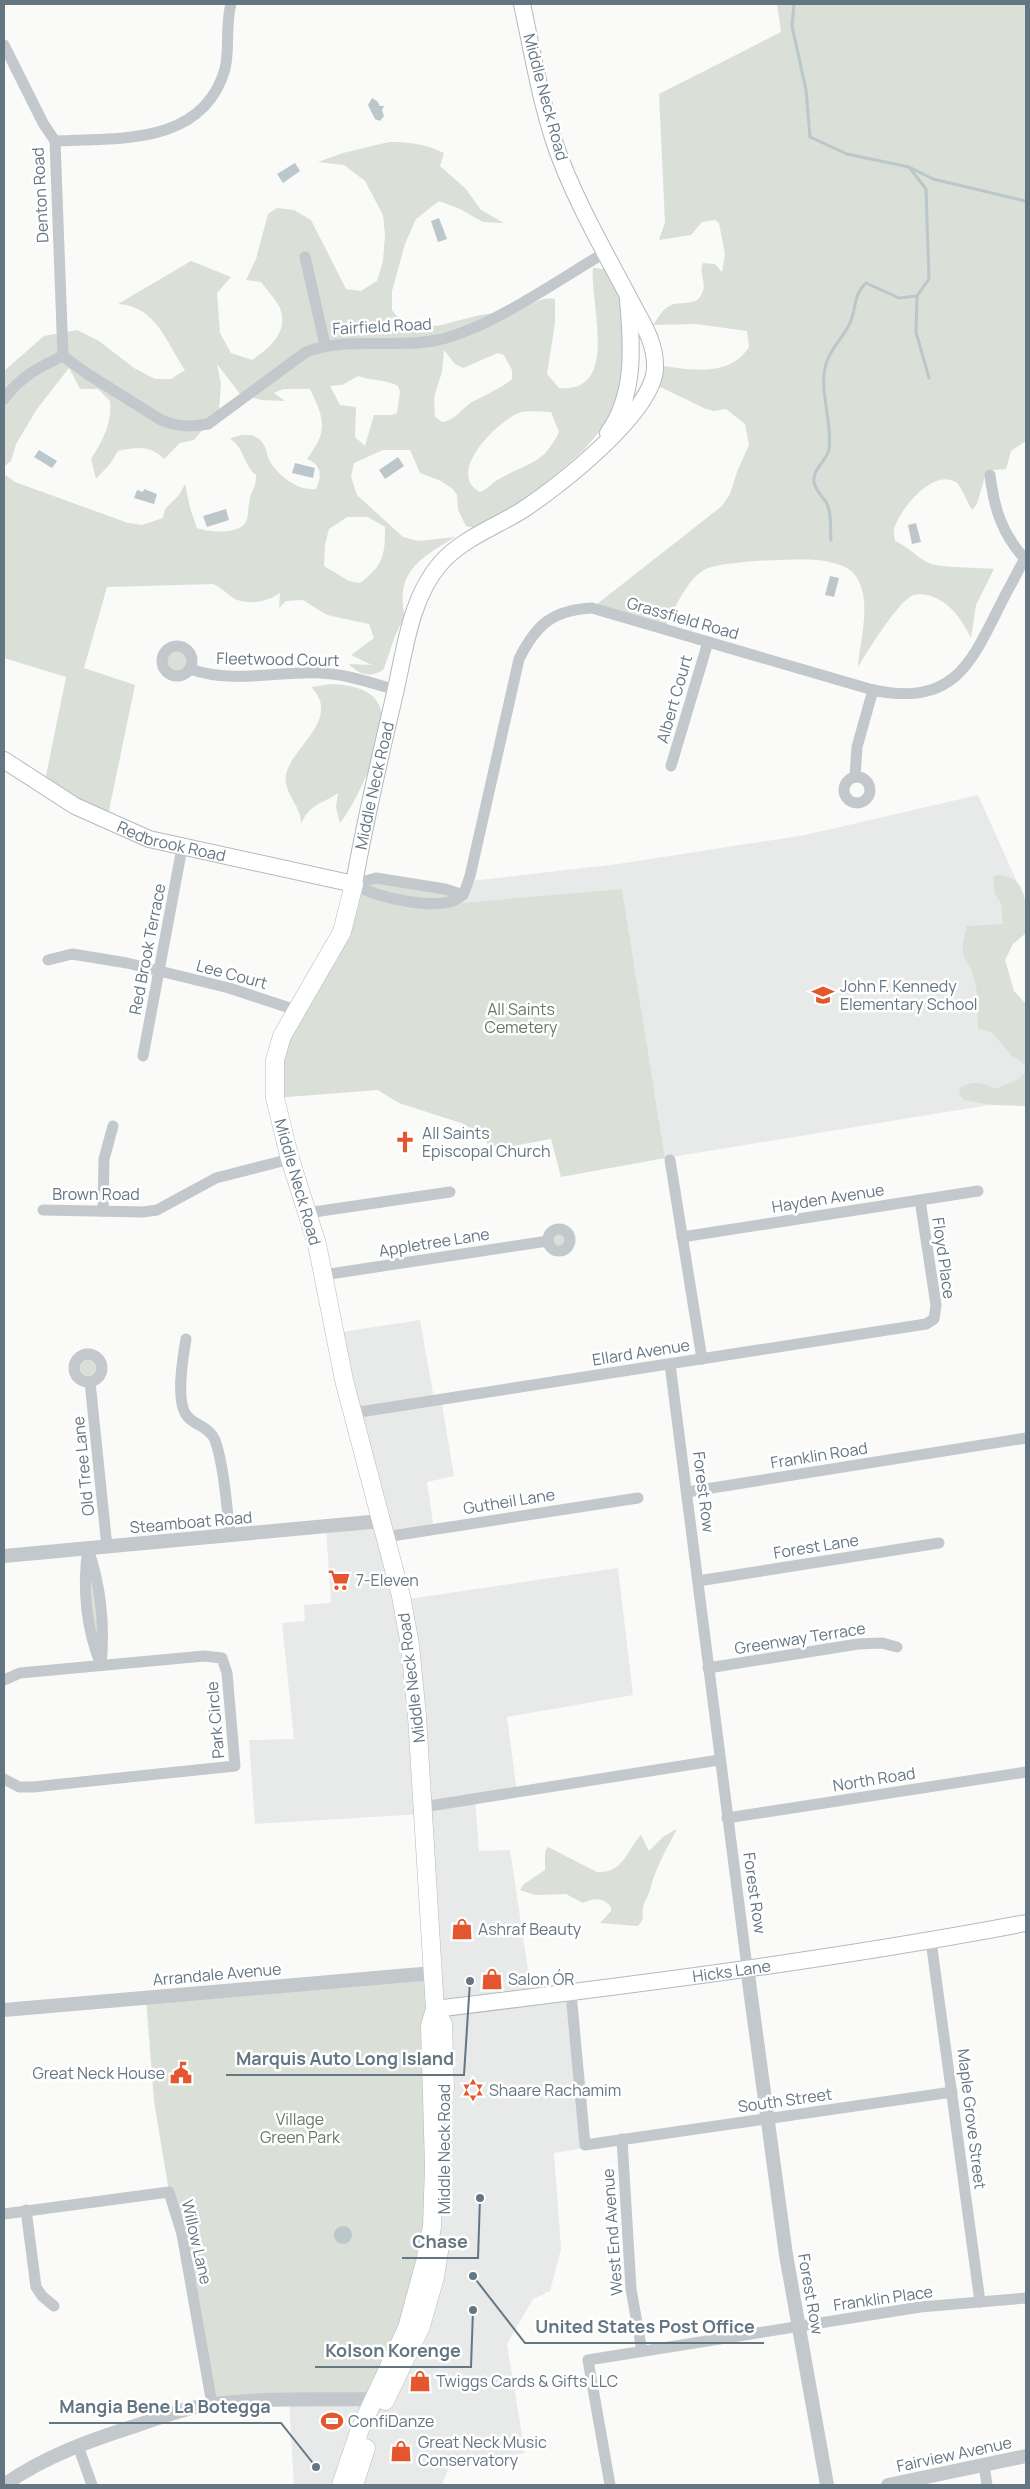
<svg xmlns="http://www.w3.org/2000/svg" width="1030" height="2489" viewBox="0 0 1030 2489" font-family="Manrope,sans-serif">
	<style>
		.built { fill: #e8e9e9 }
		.green { fill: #dadfd7; fill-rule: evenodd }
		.water { fill: #bbc7cb }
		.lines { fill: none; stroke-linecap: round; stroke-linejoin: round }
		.stream { stroke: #bbc7cb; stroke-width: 3 }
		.secondary-casing { stroke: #b3babf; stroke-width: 18 }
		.primary-casing { stroke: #b5babe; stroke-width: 19 }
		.minor { stroke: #c3c8cc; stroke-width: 11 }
		.tertiary { stroke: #c3c8cc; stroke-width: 14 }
		.secondary { stroke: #fff; stroke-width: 16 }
		.primary { stroke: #fff; stroke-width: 18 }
		.labels { text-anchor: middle; stroke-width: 5; stroke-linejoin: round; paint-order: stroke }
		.street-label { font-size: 16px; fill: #657683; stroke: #fff }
		.poi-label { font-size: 16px; fill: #657683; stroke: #fff; text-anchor: start }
		.park-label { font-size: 16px; fill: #687a64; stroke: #fff }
		.leader { fill: none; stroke: #657683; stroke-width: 2 }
		.callout-dot { fill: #657683; stroke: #fff; stroke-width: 2 }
		.callout-label { font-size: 18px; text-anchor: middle; font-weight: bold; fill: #657683; stroke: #fff; stroke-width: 5; stroke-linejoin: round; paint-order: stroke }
	</style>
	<rect width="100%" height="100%" fill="#fafaf8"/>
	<!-- built -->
	<g class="built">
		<polygon points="978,795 1026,902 989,940 1026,1050 1026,1099 665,1158 622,889 450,904 471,881 618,864 805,835"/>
		<polygon points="420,1320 434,1399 441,1399 454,1476 427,1482 434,1529 385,1537 402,1600 618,1568 633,1695 507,1717 517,1792 475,1799 479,1851 510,1850 532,1997 571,1993 584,2148 554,2153 561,2249 550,2291 533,2299 507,2344 525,2453 449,2467 442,2485 294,2485 289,2400 433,2263 423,1814 255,1824 249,1740 294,1739 282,1623 305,1621 304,1605 331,1603 326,1527 381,1521 335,1333"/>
	</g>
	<!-- green -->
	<g class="green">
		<path d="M777,4H1026V441L1011,451L1006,469L992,470L986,473L977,504L972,510C969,505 961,487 957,483C934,466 899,510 894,529C893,533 895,538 895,541C909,547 917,558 931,564C937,567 983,568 994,569L976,605L971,638C963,622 953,606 936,598C929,595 921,593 914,595C899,599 867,653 858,667C860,638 873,600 855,575C848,565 828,561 817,560C799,558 717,561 704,570C687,579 673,612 664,629L592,608L722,506L730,494L737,472L749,445L745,424L726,409L714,411L706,409L654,384L656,365C687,369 729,379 749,347L747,331L696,324L653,325C658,318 662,309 671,305C679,302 695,305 700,297C709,284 698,275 703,263L715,264L722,272L725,254L719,223L715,220L702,222L691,235L659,240L665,222L659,94L781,32Z"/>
		<path d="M389,142C409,142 426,144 444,153L440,166L466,189L481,210L504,223L483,222L460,209L439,201L416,219L405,244L392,291V310L404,326C434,331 452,321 480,315C494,313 509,313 522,308C535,303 542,297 555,299V323L547,374L559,388C621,394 589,301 593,268L604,269L619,291L625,321L623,367L618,398L605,425L583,451L525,501L474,528L466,526L458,510L457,495L453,489L441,481L420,473L410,450H383L354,463L351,477L357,495L403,537L418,541L455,537C423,557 396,570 404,613L409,616C396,622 390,656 383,670C370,678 359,675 349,664L372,665L351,655L374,638L369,624L327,615L303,600L286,601L279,608L280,593C267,602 248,606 233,598C226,593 221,587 213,584L107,587L84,668L135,685L107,820L44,786L66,677L4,658V474L15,482L128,523L142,525L163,518L165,509L179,495L185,484L190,508L197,528C209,532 239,535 246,522C249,515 248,505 250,498C252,490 257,484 256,475C244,466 244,447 230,439C241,433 257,432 264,445C267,450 267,458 271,463C280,477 298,491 316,489C322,476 322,465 307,459C328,430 325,421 310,389H283L274,393L285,401L261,400L240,394L217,364L221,384L219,411L194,440L180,443L164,459C150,445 137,447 118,451L110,464L96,479L91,459C103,440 112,424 110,401L98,389H80L69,368L37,409L16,444L11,461L4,467V371L44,336L77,330L99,341L134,368L155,379H171L185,370C166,342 156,306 118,304L191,261L231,277L217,293L220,333L231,353L252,360C269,348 289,333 280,308C276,300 267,290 261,282L246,280L256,259L268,214L277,208L294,210L311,220L346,289L361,291L377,281L383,261L385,235L383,215L365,181L344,165L318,162L343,153ZM444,350L455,364L463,368L498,353L504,355L512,370V379C503,387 485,395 474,401C461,408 457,420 442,422L435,417L434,397L442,372ZM358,376C372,381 385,379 398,386L400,392L397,413L391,415H374L365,446L355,437L356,407L340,405L330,386L342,385ZM551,412L559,432C543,465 529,462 499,479C492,483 488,489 480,492C445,474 496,422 519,413C527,410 542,412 551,412ZM347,517H368L385,527C385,555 384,565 360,583L349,581L324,566L325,545L329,529Z"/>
		<circle cx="177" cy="660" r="12"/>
		<path d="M332,684C349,685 371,688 379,705C391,730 356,804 340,823L336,808L338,793C321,805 310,803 301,824C302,805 280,791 287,771C296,745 341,717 311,687Z"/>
		<path d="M997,875C1030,876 1026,909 1026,933L1013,944L1005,960L1014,991L1026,1004V1068L1022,1062L1012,1056L992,1032L978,1029L977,992L972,971L963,955V942L967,926L1003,924L1001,903L995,894L993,877Z"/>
		<path d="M377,880L459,895C429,911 389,893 359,885Z"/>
		<polygon points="353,885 436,905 622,889 665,1158 561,1177 551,1139 492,1150 485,1140 464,1124 399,1103 378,1090 275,1098 275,1079 298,1009"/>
		<path d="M1026,1072V1106L993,1105L964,1100L959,1094L961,1087C973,1081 983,1082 995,1089L1019,1079Z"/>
		<circle cx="559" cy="1240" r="9"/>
		<circle cx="88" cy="1368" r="11"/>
		<polygon points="94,1572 102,1641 93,1640 87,1573"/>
		<path d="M677,1829C667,1848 657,1865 651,1886C648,1900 641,1902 643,1919L638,1926L600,1923L611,1911V1907C603,1897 593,1898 583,1903L566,1894L535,1895L520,1890L524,1884L545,1870V1852L548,1847L597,1872C623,1874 627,1850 641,1835L649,1851L664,1836Z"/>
		<polygon points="433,1973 440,2214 381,2399 212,2406 169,2192 154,2101 146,1998"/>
	</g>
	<!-- water -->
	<g class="water">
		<polygon points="372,98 377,101 380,106 384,106 382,110 384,116 380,121 375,119 368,105"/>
		<polygon points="295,163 300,171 283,183 277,174"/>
		<polygon points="439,218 447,239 438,242 431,221"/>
		<polygon points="39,450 57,461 52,468 34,457"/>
		<polygon points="398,457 404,466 385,479 379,470"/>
		<polygon points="295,463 315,468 313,478 292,473"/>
		<polygon points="144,489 157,494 154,504 134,498 137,490 143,492"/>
		<polygon points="226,509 229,520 207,527 203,516"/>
		<polygon points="916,523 921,542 912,544 908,525"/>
		<polygon points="830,576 839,578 834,597 825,595"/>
		<circle cx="343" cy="2235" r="9"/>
	</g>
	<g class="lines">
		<!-- stream -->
		<g class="stream">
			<path d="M794,4L792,26L806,90L810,137L847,154L909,167L926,189L929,279L917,296L899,298L866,283C852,296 857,310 849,325C843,337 832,347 827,361C817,387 833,421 829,449C827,461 812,469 814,482C816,491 821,495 826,502C832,511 830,529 831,540"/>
			<polyline points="911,168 933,179 1025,201"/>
			<polyline points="917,296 916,332 929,378"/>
		</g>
		<!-- secondary casing -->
		<g class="secondary-casing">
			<g id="secondary">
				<path d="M608,433C636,395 632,344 628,300"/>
				<path id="s1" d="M4,760L75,806L149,839L354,884C365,820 380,757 395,693C405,650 410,599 440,564C460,540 495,527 521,511C557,488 654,412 655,368C656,339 638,317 626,292C601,245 572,194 555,144C540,99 532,50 522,4"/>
				<path id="s2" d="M435,2009C633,1985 831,1960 1026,1923"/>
			</g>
		</g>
		<!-- primary casing -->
		<g class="primary-casing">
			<g id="primary">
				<polyline points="435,2009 443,2024 445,2089"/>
				<polyline points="385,2401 421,2326 435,2277 440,2245"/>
				<polyline points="341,2485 360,2429 407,2328 425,2262 432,2227 434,2166 430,2026 435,2009 417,1716 410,1645 401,1596 344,1380 317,1244 290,1159 275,1098 275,1060 282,1036 342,932 354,884"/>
				<polyline points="354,2485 366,2448"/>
			</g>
		</g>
		<!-- minor -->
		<g class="minor">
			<polyline points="4,45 43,123 55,141 63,356"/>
			<path d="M55,141C118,138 203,146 225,69C230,47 225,25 231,4"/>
			<polyline points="305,257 325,345"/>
			<path d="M63,356L86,373L161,420C177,427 191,427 208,424L306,352C347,336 394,349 438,340C491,328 558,280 606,252"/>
			<path d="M4,399C20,377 39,367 63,356"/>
			<path d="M990,475C994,508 1002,534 1025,559"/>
			<circle cx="177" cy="661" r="15"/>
			<path d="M190,669C233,684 276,671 320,673C346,674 371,683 396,690"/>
			<polyline points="671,766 708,642"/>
			<circle cx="857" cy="790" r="13"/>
			<polyline points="855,777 857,747 873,690"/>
			<path d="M354,884C372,897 447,915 463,894C466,890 468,881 470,876L519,659C536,625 552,610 592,608L873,690C962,709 974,653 1009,588C1015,578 1019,567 1026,558"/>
			<polyline points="354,884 376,878 445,889 463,895"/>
			<polyline points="48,960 72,954 127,963 229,988 296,1010"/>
			<polyline points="143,1056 182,848"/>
			<polyline points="670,1160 702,1359"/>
			<polyline points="43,1210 143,1212 157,1210 216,1178 290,1159"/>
			<polyline points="103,1211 104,1159 113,1126"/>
			<polyline points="307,1213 450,1192"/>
			<circle cx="559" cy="1240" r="11"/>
			<polyline points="682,1237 978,1191"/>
			<polyline points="323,1275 548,1241"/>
			<path d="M186,1339C183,1357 174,1405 189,1418C197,1426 210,1428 215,1440C224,1465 227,1509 230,1536"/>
			<circle cx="88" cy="1368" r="14"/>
			<polyline points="670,1364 747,1967"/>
			<polyline points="90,1382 107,1547"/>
			<polyline points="353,1413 926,1324 934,1319 936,1305 920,1200"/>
			<polyline points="687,1492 1026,1438"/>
			<polyline points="385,1537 638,1498"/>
			<path d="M88,1549C101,1585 105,1627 101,1665C86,1629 82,1587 88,1549Z"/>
			<polyline points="698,1581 939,1543"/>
			<polyline points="708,1668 858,1644 882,1643 897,1647"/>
			<polyline points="4,1680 20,1673 204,1656 222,1658 227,1673 235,1766 33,1787 19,1787 4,1779"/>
			<polyline points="423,1807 719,1760"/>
			<polyline points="727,1818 1026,1772"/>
			<polyline points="931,1941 980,2302"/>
			<polyline points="571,1993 585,2145 952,2092"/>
			<polyline points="622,2139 631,2289 642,2351"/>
			<polyline points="26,2210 36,2287 42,2296 54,2306"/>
			<polyline points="4,2214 169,2192 182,2234 212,2404"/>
			<polyline points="78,2446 92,2485"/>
			<polyline points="984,2465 987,2485"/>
			<polyline points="610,2485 588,2360 920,2307 1026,2298"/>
		</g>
		<!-- tertiary -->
		<g class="tertiary">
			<polyline points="4,1556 381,1521"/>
			<polyline points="747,1967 786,2255 827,2485"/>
			<polyline points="4,2010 433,1973"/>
			<path d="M4,2485C45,2456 91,2440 138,2425C163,2416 189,2407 215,2404C270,2397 326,2400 382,2399"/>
			<polyline points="888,2485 1026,2456"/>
		</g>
		<!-- secondary -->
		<use href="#secondary" class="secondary"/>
		<!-- primary -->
		<use href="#primary" class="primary"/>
	</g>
	<!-- icons -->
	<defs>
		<g id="school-bare" transform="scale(1.725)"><path d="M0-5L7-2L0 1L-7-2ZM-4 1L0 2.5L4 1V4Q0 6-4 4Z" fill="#e4572e" stroke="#fff" stroke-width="2.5" paint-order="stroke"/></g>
		<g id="church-bare" transform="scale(1.725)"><path d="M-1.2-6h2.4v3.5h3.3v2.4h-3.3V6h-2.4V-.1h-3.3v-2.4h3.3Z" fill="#e4572e" stroke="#fff" stroke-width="2.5" paint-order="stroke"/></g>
		<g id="supermarket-bare" transform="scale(1.725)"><path d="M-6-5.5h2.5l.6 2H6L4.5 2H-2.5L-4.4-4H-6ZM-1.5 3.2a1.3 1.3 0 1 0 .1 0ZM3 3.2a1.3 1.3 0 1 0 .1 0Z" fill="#e4572e" stroke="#fff" stroke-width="2.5" paint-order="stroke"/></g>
		<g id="shop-bare" transform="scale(1.725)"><path d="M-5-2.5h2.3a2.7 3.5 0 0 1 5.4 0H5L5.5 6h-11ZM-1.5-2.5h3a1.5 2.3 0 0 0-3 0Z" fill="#e4572e" stroke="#fff" stroke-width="2.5" paint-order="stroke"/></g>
		<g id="civic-bare" transform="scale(1.725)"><path d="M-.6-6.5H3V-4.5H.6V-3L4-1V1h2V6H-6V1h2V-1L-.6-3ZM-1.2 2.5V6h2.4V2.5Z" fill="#e4572e" stroke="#fff" stroke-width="2.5" paint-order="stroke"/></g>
		<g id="synagogue-bare" transform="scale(1.725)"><path d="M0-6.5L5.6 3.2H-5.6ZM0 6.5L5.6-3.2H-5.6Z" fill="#e4572e" stroke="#fff" stroke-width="2.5" paint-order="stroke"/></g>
		<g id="stadium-bare" transform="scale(1.725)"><path d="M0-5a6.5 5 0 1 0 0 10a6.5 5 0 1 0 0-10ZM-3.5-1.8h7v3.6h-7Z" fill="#e4572e" stroke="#fff" stroke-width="2.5" paint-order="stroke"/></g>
	</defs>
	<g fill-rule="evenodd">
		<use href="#school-bare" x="823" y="995"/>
		<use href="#church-bare" x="405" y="1142"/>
		<use href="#supermarket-bare" x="339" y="1580"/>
		<use href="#shop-bare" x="462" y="1929"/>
		<use href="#shop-bare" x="492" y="1979"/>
		<use href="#civic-bare" x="181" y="2073"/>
		<use href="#synagogue-bare" x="473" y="2090"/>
		<use href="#shop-bare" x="420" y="2381"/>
		<use href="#stadium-bare" x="332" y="2421"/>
		<use href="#shop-bare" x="401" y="2451"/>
	</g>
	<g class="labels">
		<!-- street labels -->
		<g class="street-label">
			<text transform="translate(546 97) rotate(75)" y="6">Middle Neck Road</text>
			<text transform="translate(40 195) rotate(-93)" y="6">Denton Road</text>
			<text transform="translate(382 326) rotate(-3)" y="6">Fairfield Road</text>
			<text transform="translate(683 618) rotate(16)" y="6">Grassfield Road</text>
			<text transform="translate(278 659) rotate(1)" y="6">Fleetwood Court</text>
			<text transform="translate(674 699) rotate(-74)" y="6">Albert Court</text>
			<text dy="6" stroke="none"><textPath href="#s1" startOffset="476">Middle Neck Road</textPath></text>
			<text dy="6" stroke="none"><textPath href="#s1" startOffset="188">Redbrook Road</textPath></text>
			<text transform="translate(147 949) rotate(-79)" y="6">Red Brook Terrace</text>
			<text transform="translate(232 974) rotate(15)" y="6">Lee Court</text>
			<text transform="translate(298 1182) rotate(74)" y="6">Middle Neck Road</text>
			<text x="96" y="1200">Brown Road</text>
			<text transform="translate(828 1198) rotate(-9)" y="6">Hayden Avenue</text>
			<text transform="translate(434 1242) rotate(-9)" y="6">Appletree Lane</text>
			<text transform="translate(944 1258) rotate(82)" y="6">Floyd Place</text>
			<text transform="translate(641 1352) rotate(-9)" y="6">Ellard Avenue</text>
			<text transform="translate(819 1455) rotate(-9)" y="6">Franklin Road</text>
			<text transform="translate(83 1466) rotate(-96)" y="6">Old Tree Lane</text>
			<text transform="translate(704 1492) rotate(83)" y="6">Forest Row</text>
			<text transform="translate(509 1501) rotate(-9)" y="6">Gutheil Lane</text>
			<text transform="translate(191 1522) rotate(-5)" y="6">Steamboat Road</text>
			<text transform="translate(816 1546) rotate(-9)" y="6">Forest Lane</text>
			<text transform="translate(800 1638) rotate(-9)" y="6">Greenway Terrace</text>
			<text transform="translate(411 1678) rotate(-97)" y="6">Middle Neck Road</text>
			<text transform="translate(215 1720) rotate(-95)" y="6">Park Circle</text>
			<text transform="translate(874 1779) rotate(-9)" y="6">North Road</text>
			<text transform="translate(755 1893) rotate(82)" y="6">Forest Row</text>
			<text dy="6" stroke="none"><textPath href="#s2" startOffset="299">Hicks Lane</textPath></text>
			<text transform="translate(217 1974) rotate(-5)" y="6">Arrandale Avenue</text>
			<text transform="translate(785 2100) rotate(-8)" y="6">South Street</text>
			<text transform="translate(972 2119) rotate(83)" y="6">Maple Grove Street</text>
			<text transform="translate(444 2149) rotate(-90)" y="6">Middle Neck Road</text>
			<text transform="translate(612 2232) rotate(-94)" y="6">West End Avenue</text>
			<text transform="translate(197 2242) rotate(77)" y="6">Willow Lane</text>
			<text transform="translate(811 2294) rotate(80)" y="6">Forest Row</text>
			<text transform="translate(883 2298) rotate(-8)" y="6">Franklin Place</text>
			<text transform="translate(954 2454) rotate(-12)" y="6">Fairview Avenue</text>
		</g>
		<!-- poi labels -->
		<g class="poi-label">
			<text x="840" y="992">John F. Kennedy<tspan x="840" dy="18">Elementary School</tspan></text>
			<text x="422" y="1139">All Saints<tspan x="422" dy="18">Episcopal Church</tspan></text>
			<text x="356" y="1586">7-Eleven</text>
			<text x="478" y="1935">Ashraf Beauty</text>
			<text x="508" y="1985">Salon ÓR</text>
			<text x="165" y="2079" text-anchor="end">Great Neck House</text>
			<text x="489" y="2096">Shaare Rachamim</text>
			<text x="436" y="2387">Twiggs Cards &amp; Gifts LLC</text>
			<text x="348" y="2427">ConfiDanze</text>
			<text x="418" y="2448">Great Neck Music<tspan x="418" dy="18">Conservatory</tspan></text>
		</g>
		<!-- park labels -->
		<g class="park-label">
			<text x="521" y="1015">All Saints<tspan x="521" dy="18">Cemetery</tspan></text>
			<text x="300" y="2125">Village<tspan x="300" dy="18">Green Park</tspan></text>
		</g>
	</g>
	<!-- callouts -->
	<path class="leader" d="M470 1981L464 2075H226M480 2198L478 2258H402M473 2276L525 2343H764M473 2310L471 2367H315M316 2467L281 2423H49"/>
	<g class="callout-dot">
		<circle cx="470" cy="1981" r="5"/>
		<circle cx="480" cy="2198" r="5"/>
		<circle cx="473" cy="2276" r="5"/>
		<circle cx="473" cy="2310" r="5"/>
		<circle cx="316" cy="2467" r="5"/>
	</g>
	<g class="callout-label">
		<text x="345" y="2065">Marquis Auto Long Island</text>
		<text x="440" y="2248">Chase</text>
		<text x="645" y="2333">United States Post Office</text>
		<text x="393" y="2357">Kolson Korenge</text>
		<text x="165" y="2413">Mangia Bene La Botegga</text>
	</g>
	<!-- border -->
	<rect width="1030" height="2489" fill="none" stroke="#657683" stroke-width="10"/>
</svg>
